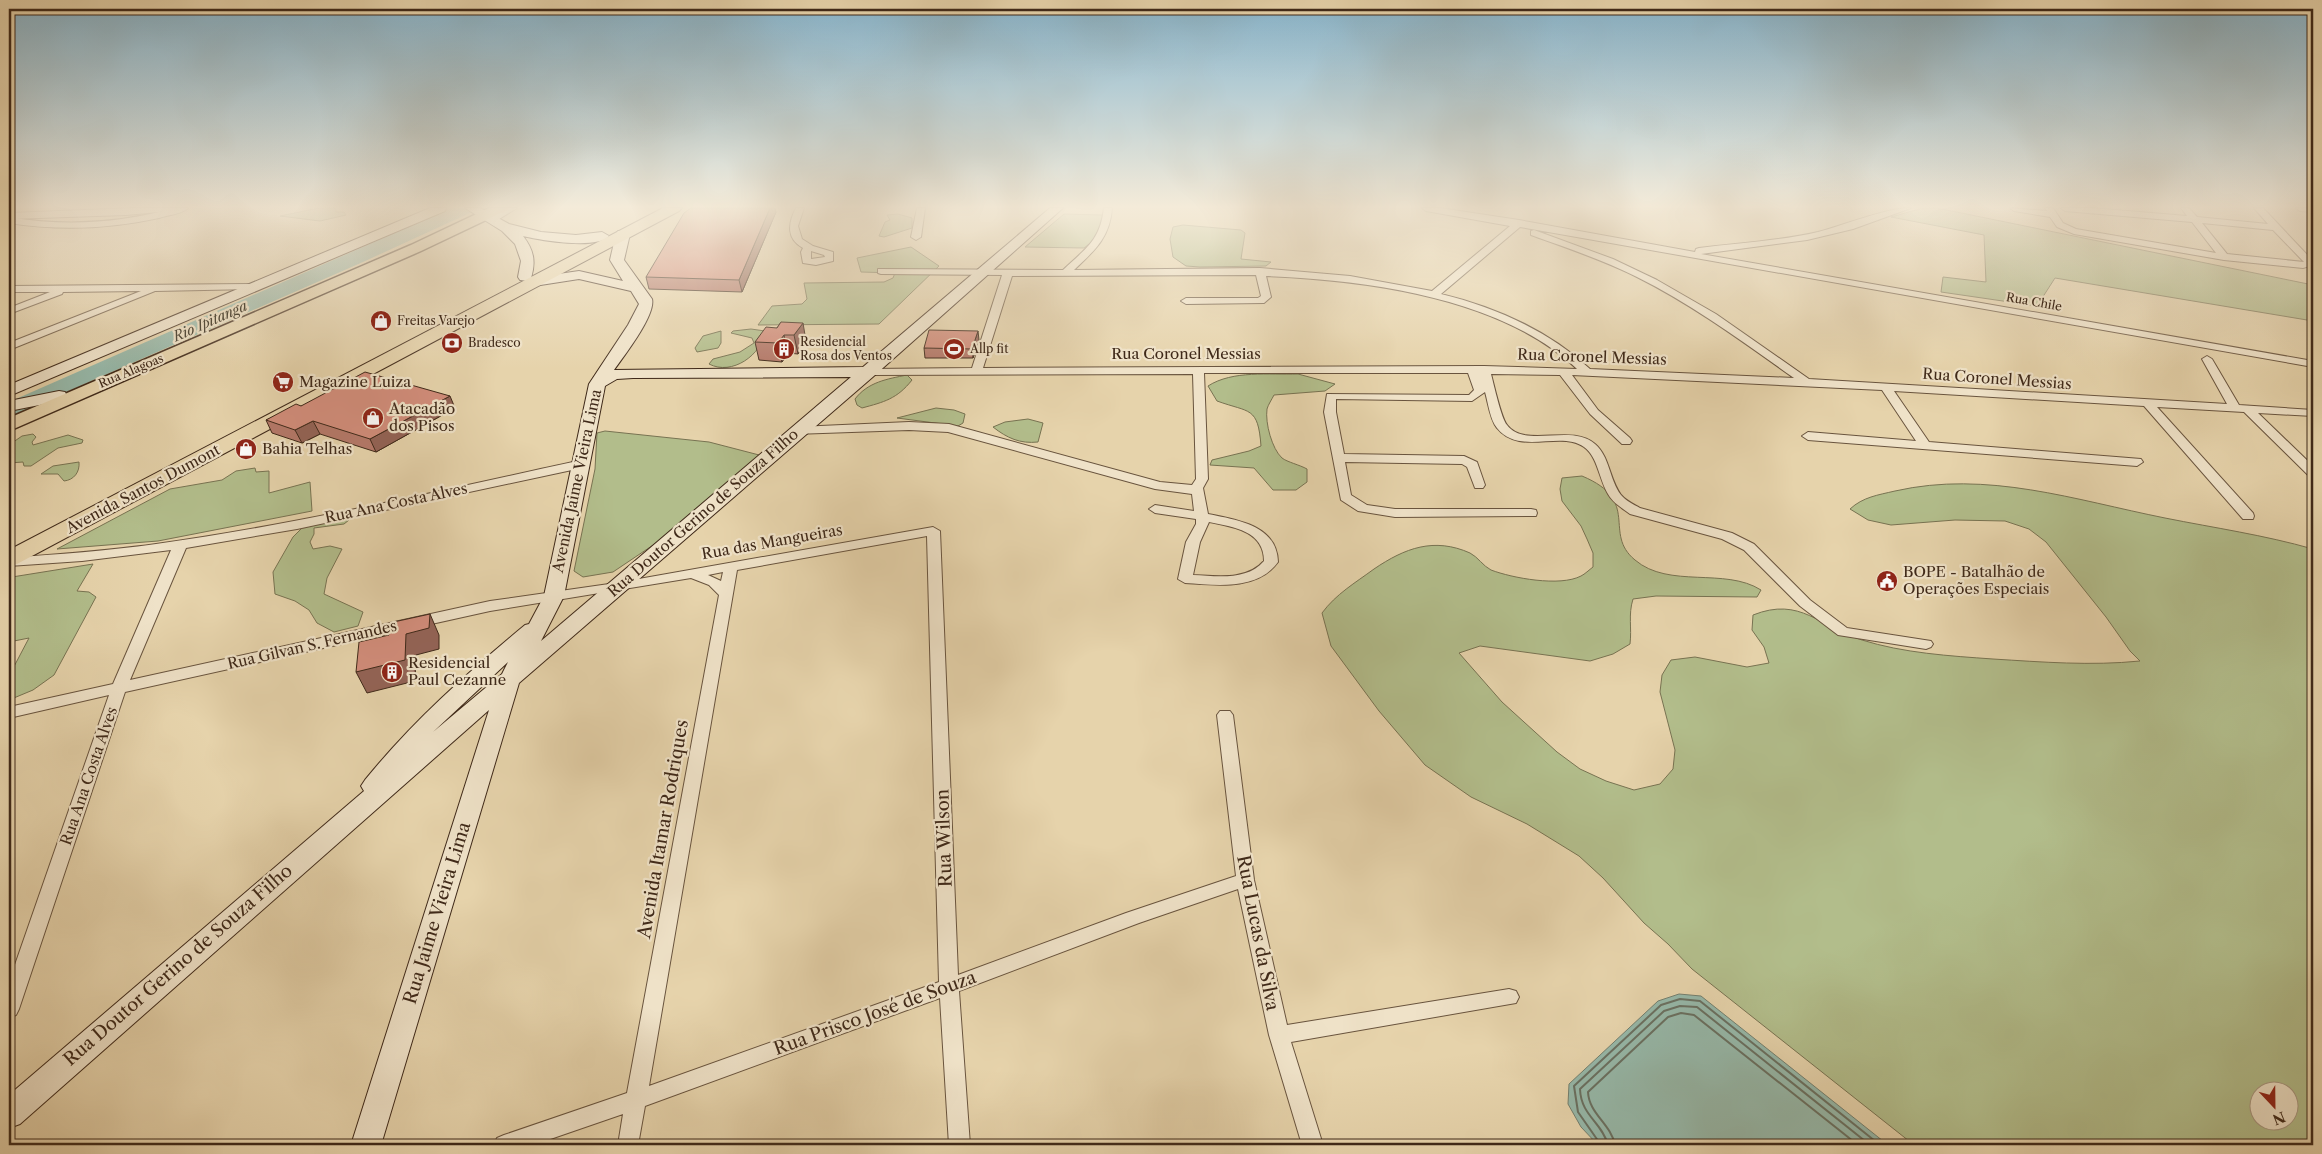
<svg xmlns="http://www.w3.org/2000/svg" width="2322" height="1154" viewBox="0 0 2322 1154" font-family="'Libre Caslon Text',serif">
	<style>
		.green { fill: #b2bd8b; stroke: #787352; fill-rule: evenodd }
		.water { fill: #96b8a9; stroke: #737f6f }
		.lines { fill: none; stroke-linecap: round; stroke-linejoin: round }
		.shore { stroke: #6a7061; stroke-width: 2 }
		.river { fill: #96b8a9; fill-rule: evenodd }
		.minor-casing { stroke: #69543e; stroke-width: 2 }
		.tertiary-casing { stroke: #69543e; stroke-width: 2 }
		.secondary-casing { stroke: #3f2919; stroke-width: 2 }
		.primary-casing { stroke: #3f2919; stroke-width: 3 }
		.trunk-casing { stroke: #3f2919; stroke-width: 2 }
		.minor { fill: #efe2c8; fill-rule: evenodd }
		.tertiary { fill: #efe2c8; fill-rule: evenodd }
		.secondary { fill: #efe2c8; fill-rule: evenodd }
		.primary { fill: #e6d3ab; fill-rule: evenodd }
		.trunk { fill: #e6d3ab; fill-rule: evenodd }
		.wall { fill: #b5796a; stroke: #3f2919 }
		.shaded-wall { fill: #936356; stroke: #3f2919 }
		.building { fill: #d28d7b; stroke: #3f2919 }
		.labels { text-anchor: middle; stroke-width: 4.5; stroke-linejoin: round; paint-order: stroke }
		.far-street-label { font-size: 12px; fill: #3f2919; stroke: #efe2c8 }
		.far-poi-label { font-size: 12px; fill: #3f2919; stroke: #efe2c8; text-anchor: start }
		.far-water-label { font-size: 14px; font-style: italic; fill: #554d3d; stroke: #efe2c8 }
		.street-label { font-size: 15px; fill: #3f2919; stroke: #efe2c8 }
		.poi-label { font-size: 15px; fill: #3f2919; stroke: #efe2c8; text-anchor: start }
		.near-street-label { font-size: 18px; fill: #3f2919; stroke: #efe2c8 }
	</style>
	<rect width="100%" height="100%" fill="#e6d3ab"/>
	<filter id="stains"><feTurbulence type="fractalNoise" baseFrequency=".004" numOctaves="4"/><feColorMatrix values="0 0 0 0 .2 0 0 0 0 .09 0 0 0 0 .02 0 0 0 .5 -.17"/></filter>
	<radialGradient id="worn" r=".72"><stop offset=".6" stop-color="#630" stop-opacity="0"/><stop offset="1" stop-color="#630" stop-opacity=".3"/></radialGradient>
	<!-- green -->
	<g class="green">
		<polygon points="319,208 336,208 336,212 344,212 346,215 320,221 280,216"/>
		<polygon points="1923,208 1937,208 2313,285 2313,321 2055,278 2037,306 1941,292 1943,277 1986,282 1984,235 1891,217"/>
		<polygon points="898,214 912,218 912,228 884,237 879,236 885,222 890,220 887,215"/>
		<polygon points="1064,214 1102,215 1103,220 1093,241 1084,248 1025,247"/>
		<polygon points="1183,225 1241,230 1245,233 1241,259 1271,262 1266,266 1200,267 1186,266 1173,257 1170,239 1173,227"/>
		<polygon points="911,247 939,266 879,324 758,325 772,306 802,304 807,299 804,283 884,282 893,278 895,273 861,272 857,258"/>
		<path d="M751,329L765,331C762,355 732,376 709,364L713,359L740,352L754,343L752,338L731,333L733,331Z"/>
		<polygon points="721,331 721,343 718,348 697,352 695,348 703,336"/>
		<path d="M1298,374L1335,384L1325,391L1274,395C1272,399 1268,405 1267,409C1265,423 1272,449 1282,458C1287,462 1300,465 1307,469V482L1296,490H1273L1254,468L1210,465L1212,460L1249,451L1261,446C1258,406 1250,413 1217,401L1208,386C1233,370 1269,375 1298,374Z"/>
		<path d="M907,375L912,380C897,399 884,402 862,408L857,405L855,399C868,382 887,379 907,375Z"/>
		<polygon points="936,408 954,410 965,414 963,423 958,426 897,418"/>
		<path d="M1028,419L1043,423L1038,442C1020,444 1007,438 993,427L1005,422Z"/>
		<polygon points="605,431 709,442 763,456 680,527 613,572 583,577 574,571 595,469 597,433"/>
		<polygon points="33,434 36,437 32,442 33,445 68,435 83,440 82,443 58,448 31,466 24,466 23,462 9,463 9,445 22,436"/>
		<path d="M79,462C80,472 74,480 64,481L58,474H41L53,466Z"/>
		<polygon points="255,468 256,472 269,471 269,493 310,482 312,511 158,541 57,549 170,489 222,480 236,471"/>
		<path d="M1582,476C1642,501 1602,533 1635,560C1669,589 1725,567 1761,590L1757,597L1656,596L1633,599C1628,615 1632,628 1630,644L1613,654L1590,661L1480,646L1459,653L1502,702L1557,752L1580,769L1606,781L1634,790L1660,784L1673,769L1675,750L1660,692L1662,675L1671,660L1695,657L1747,667L1769,663L1764,647L1752,630L1753,615C1801,596 1819,627 1862,640C1903,653 1950,656 1993,659C2042,662 2091,666 2140,661L2130,651L2106,617L2046,542L2029,529L2005,521L1955,520L1891,525L1868,520L1850,509C1863,497 1878,495 1895,491C1987,470 2075,500 2165,518C2215,528 2264,535 2313,549V1145H1914L1692,969L1668,944L1644,923L1603,878L1579,856L1527,824L1471,797L1425,765L1379,711L1331,646L1322,613C1336,594 1355,583 1374,569C1405,548 1434,537 1470,553C1478,557 1483,566 1491,570C1512,578 1560,587 1581,576C1585,574 1589,570 1593,567V553L1587,539L1581,526L1562,501L1560,489L1562,478ZM2260,1092H2290V1122H2260Z"/>
		<polygon points="347,517 349,520 344,524 314,528 314,534 310,542 313,549 330,546 342,549 327,578 324,594 363,612 358,626 334,632 317,623 309,610 295,601 275,594 273,572 293,537 304,526"/>
		<polygon points="93,564 77,591 89,592 96,597 54,675 33,690 9,700 9,676 29,638 9,642 9,583 12,577"/>
	</g>
	<!-- water -->
	<polygon class="water" points="1679,994 1701,996 1888,1145 1598,1145 1581,1127 1568,1104 1569,1084 1658,1001"/>
	<g class="lines">
		<!-- shore -->
		<g class="shore">
			<polyline points="1601,1145 1578,1112 1574,1086 1661,1005 1680,999 1700,1001 1880,1145"/>
			<path d="M1608,1145C1602,1122 1581,1116 1580,1089L1664,1011L1680,1006L1697,1007L1870,1145"/>
			<path d="M1615,1145C1611,1124 1589,1114 1588,1092L1668,1017L1681,1013L1694,1015L1858,1145"/>
		</g>
		<!-- river -->
		<polygon class="river" points="452,208 475,208 472,212 363,262 9,417 9,402"/>
		<!-- minor casing -->
		<g class="minor-casing">
			<g id="minor">
				<path d="M175,208H188C182,214 168,215 159,218C109,229 60,231 9,223V217C66,227 120,223 175,208Z"/>
				<polygon points="507,208 517,208 496,221 488,219"/>
				<path d="M796,208H804L798,226L802,239L813,246L833,252V261L816,265L803,263L801,252L803,248C786,239 788,223 796,208ZM811,251L824,255L825,257L811,259Z"/>
				<polygon points="917,208 925,208 921,237 916,240 911,237"/>
				<path d="M1104,208H1112C1110,238 1094,251 1074,270L1260,268L1350,276L1432,291L1510,226L1426,211L1422,208H1440L1519,220L1695,252L1696,249L1699,248C1738,243 1779,241 1818,232C1845,225 1885,208 1911,208L1853,229L1807,240L1701,254L2313,361V367L1520,227L1441,294C1495,307 1549,331 1590,369L1794,378C1743,342 1693,305 1637,277C1603,260 1567,248 1531,235V231L1534,230L1613,259L1657,280L1716,314L1809,379L2227,404L2202,359L2207,356L2212,359L2239,405L2313,410V416L2258,413L2313,466V477L2309,476L2244,412L2157,407L2253,513L2254,516L2253,519H2243L2144,406L1894,391L1929,442L2141,459L2143,462L2137,466L1808,440L1802,436L1808,432L1916,441L1882,390L1572,375L1598,410L1630,438L1632,441L1630,444H1622L1590,414L1560,375L1491,374C1494,385 1501,418 1507,425C1525,449 1572,423 1595,444C1610,457 1609,479 1621,495C1626,501 1633,504 1640,508L1732,533L1754,544L1810,600L1847,628L1931,641L1933,644L1931,647L1926,649L1838,635L1800,606L1744,550L1722,539L1630,514C1622,508 1613,503 1608,494C1599,479 1598,457 1584,447C1561,430 1519,456 1497,428C1490,420 1488,402 1485,392L1472,401L1336,399V412L1344,454L1464,456L1477,462L1485,485L1483,488H1475L1467,467L1462,464L1345,462L1351,495L1367,505L1395,509H1531L1536,510L1537,513L1536,516L1395,517L1358,511L1341,500L1324,412L1327,394L1469,395L1474,390L1468,373H1204L1208,479L1203,488L1208,514C1237,520 1277,525 1278,562C1257,591 1216,585 1185,583L1178,579L1186,542L1196,524V519L1155,513L1149,509L1155,505L1194,511L1192,494L1155,489L948,432L909,430L794,434L792,431L794,428L798,427L909,422L949,424L1160,482L1192,485L1196,479L1193,374L869,375L863,372L869,369L972,368L1002,275L881,274L878,273V269L1063,270C1086,248 1100,241 1104,208ZM1256,275L1261,296L1258,298H1186L1181,301L1186,304L1264,303L1271,297L1266,276C1366,280 1501,297 1577,369L1484,366L983,368L1012,276ZM1209,522C1234,527 1264,531 1264,561C1247,581 1217,576 1193,575L1200,542Z"/>
				<path d="M2010,208L2047,211L2045,208H2053L2063,223L2076,229L2216,253L2192,222L2065,211L2061,208H2092L2187,216L2181,208H2189L2197,217L2268,224L2254,208H2263L2313,261V265L2303,268L2224,260L2074,234L2057,227L2050,217L2014,211ZM2202,223L2273,230L2304,262L2227,254Z"/>
				<polygon points="2296,208 2313,208 2313,212 2300,211"/>
				<polygon points="249,284 253,285 253,289 155,291 9,350 9,343 141,291 63,292 62,294 9,314 9,308 50,292 9,292 9,286"/>
				<path d="M582,460L586,461L588,464L586,467L297,529L186,548L130,680L490,601L616,583L933,527L940,531L958,975L1126,913L1236,876L1217,715L1220,711H1230L1233,715L1254,880L1287,1025L1509,989L1516,991L1519,997L1516,1003L1291,1042L1323,1145H1302L1269,1035L1238,889L1139,923L959,991L970,1145H949L940,998L645,1106L638,1145H618L623,1114L533,1145H494L497,1138L504,1135L627,1093L719,595L709,585L691,578L490,611L125,692L19,1009L16,1015L9,1018V982L109,695L9,718V707L113,684L171,550L82,561L9,566V558C58,554 107,551 156,544C299,524 440,491 582,460ZM927,536L939,982L649,1086L737,570ZM723,572L721,581L708,575Z"/>
			</g>
		</g>
		<!-- tertiary casing -->
		<g class="tertiary-casing">
			<polygon id="tertiary" points="135,208 175,208 169,211 126,215 9,219 9,213"/>
		</g>
		<!-- secondary casing -->
		<g class="secondary-casing">
			<g id="secondary">
				<polygon points="430,208 446,208 445,211 9,396 9,385"/>
				<path d="M465,208H480L509,224L541,232L576,235L602,232L609,236C597,250 539,240 523,236C534,250 536,262 531,278L579,271L623,281L610,260L616,234L618,231H628L630,234L624,260L652,299C656,315 624,356 614,370L863,367L1050,208H1063L875,375L519,683L381,1145H351L489,710L20,1124L9,1128V1095L364,791L361,786L365,780C412,722 467,673 525,625L529,624L544,596L589,384L628,325L639,304L631,291L579,279L534,286L529,285L528,281L520,280L518,277L521,261L515,244L502,231ZM851,377L541,641L564,596L605,386L617,379L633,378ZM508,662L502,674L433,732Z"/>
				<polygon points="59,391 65,392 67,396 65,400 9,411 9,401"/>
			</g>
		</g>
		<!-- primary casing -->
		<g class="primary-casing">
			<polygon id="primary" points="489,208 507,208 505,211 421,251 9,431 9,418 411,245"/>
		</g>
		<!-- trunk casing -->
		<g class="trunk-casing">
			<polygon id="trunk" points="663,208 682,208 679,211 17,564 9,566 9,550"/>
		</g>
		<!-- minor -->
		<use href="#minor" class="minor"/>
		<!-- tertiary -->
		<use href="#tertiary" class="tertiary"/>
		<!-- secondary -->
		<use href="#secondary" class="secondary"/>
		<!-- primary -->
		<use href="#primary" class="primary"/>
		<!-- trunk -->
		<use href="#trunk" class="trunk"/>
	</g>
	<!-- wall -->
	<g class="wall">
		<polygon points="776,212 742,292 649,289 646,277"/>
		<polygon points="781,322 806,341 798,354 788,353 782,362 759,360 755,342 777,328"/>
		<polygon points="979,340 973,358 925,358 924,348"/>
		<polygon points="301,406 455,408 376,452 320,434 302,443 272,433 266,420"/>
	</g>
	<!-- shaded-wall -->
	<g class="shaded-wall">
		<polygon points="770,208 775,208 776,212 742,292 739,280"/>
		<polygon points="803,323 806,341 798,354 794,335"/>
		<polygon points="978,331 979,340 973,358 972,349"/>
		<polygon points="784,335 788,353 782,362 778,343"/>
		<polygon points="450,396 455,408 376,452 370,439"/>
		<polygon points="313,421 320,434 302,443 295,430"/>
		<polygon points="430,614 439,635 439,649 416,655 415,681 367,693 356,672 406,634"/>
	</g>
	<!-- building -->
	<g class="building">
		<polygon points="691,208 770,208 739,280 646,277 684,213"/>
		<polygon points="781,322 803,323 794,335 784,335 778,343 755,342 766,327 777,328"/>
		<polygon points="929,330 978,331 972,349 924,348"/>
		<polygon points="365,372 450,396 370,439 313,421 295,430 266,420 296,404 301,406"/>
		<polygon points="430,614 429,628 406,634 405,660 356,672 359,642 389,635 389,623"/>
	</g>
	<!-- sky -->
	<linearGradient id="sky" x2="0" y2="1"><stop stop-color="#87b6cf"/><stop offset="0.56" stop-color="#f4ebd9"/><stop offset="1" stop-color="#f4ebd9" stop-opacity="0"/></linearGradient>
	<rect width="2322" height="369" fill="url(#sky)"/>
	<!-- icons -->
	<defs>
		<g id="shop-disc" transform="scale(1.125)"><circle r="9.5" fill="#8f2418" stroke="#efe2c8"/><path d="M-5-2.5h2.3a2.7 3.5 0 0 1 5.4 0H5L5.5 6h-11ZM-1.5-2.5h3a1.5 2.3 0 0 0-3 0Z" fill="#fff"/></g>
		<g id="bank-disc" transform="scale(1.125)"><circle r="9.5" fill="#8f2418" stroke="#efe2c8"/><path d="M-6-4H6V4H-6ZM0-2.3a2.3 2.3 0 1 0 0 4.6a2.3 2.3 0 1 0 0-4.6Z" fill="#fff"/></g>
		<g id="building-disc" transform="scale(1.125)"><circle r="9.5" fill="#8f2418" stroke="#efe2c8"/><path d="M-4-6H4V6H1V3H-1V6H-4ZM-2.5-4.3h1.7v1.8h-1.7ZM.8-4.3h1.7v1.8H.8ZM-2.5-1h1.7V.8h-1.7ZM.8-1h1.7V.8H.8Z" fill="#fff"/></g>
		<g id="stadium-disc" transform="scale(1.125)"><circle r="9.5" fill="#8f2418" stroke="#efe2c8"/><path d="M0-5a6.5 5 0 1 0 0 10a6.5 5 0 1 0 0-10ZM-3.5-1.8h7v3.6h-7Z" fill="#fff"/></g>
		<g id="supermarket-disc" transform="scale(1.125)"><circle r="9.5" fill="#8f2418" stroke="#efe2c8"/><path d="M-6-5.5h2.5l.6 2H6L4.5 2H-2.5L-4.4-4H-6ZM-1.5 3.2a1.3 1.3 0 1 0 .1 0ZM3 3.2a1.3 1.3 0 1 0 .1 0Z" fill="#fff"/></g>
		<g id="civic-disc" transform="scale(1.125)"><circle r="9.5" fill="#8f2418" stroke="#efe2c8"/><path d="M-.6-6.5H3V-4.5H.6V-3L4-1V1h2V6H-6V1h2V-1L-.6-3ZM-1.2 2.5V6h2.4V2.5Z" fill="#fff"/></g>
	</defs>
	<g fill-rule="evenodd">
		<use href="#shop-disc" x="381" y="321"/>
		<use href="#bank-disc" x="452" y="343"/>
		<use href="#building-disc" x="784" y="349"/>
		<use href="#stadium-disc" x="954" y="349"/>
		<use href="#supermarket-disc" x="283" y="382"/>
		<use href="#shop-disc" x="373" y="418"/>
		<use href="#shop-disc" x="246" y="449"/>
		<use href="#civic-disc" x="1887" y="581"/>
		<use href="#building-disc" x="392" y="672"/>
	</g>
	<g class="labels">
		<!-- far-street labels -->
		<g class="far-street-label">
			<text transform="translate(2034 302) rotate(10)" y="4">Rua Chile</text>
			<text transform="translate(131 371) rotate(-23)" y="4">Rua Alagoas</text>
		</g>
		<!-- far-poi labels -->
		<g class="far-poi-label">
			<text x="397" y="325">Freitas Varejo</text>
			<text x="800" y="346">Residencial<tspan x="800" dy="14">Rosa dos Ventos</tspan></text>
			<text x="468" y="347">Bradesco</text>
			<text x="970" y="353">Allp fit</text>
		</g>
		<!-- far-water labels -->
		<g class="far-water-label">
			<text transform="translate(210 321) rotate(-24)" y="5">Rio Ipitanga</text>
		</g>
		<!-- street labels -->
		<g class="street-label">
			<text x="1186" y="359">Rua Coronel Messias</text>
			<text transform="translate(1592 357) rotate(2)" y="5">Rua Coronel Messias</text>
			<text transform="translate(1997 379) rotate(4)" y="5">Rua Coronel Messias</text>
			<text transform="translate(577 481) rotate(-78)" y="5">Avenida Jaime Vieira Lima</text>
			<text transform="translate(143 489) rotate(-28)" y="5">Avenida Santos Dumont</text>
			<text transform="translate(396 503) rotate(-12)" y="5">Rua Ana Costa Alves</text>
			<text transform="translate(703 513) rotate(-41)" y="5">Rua Doutor Gerino de Souza Filho</text>
			<text transform="translate(772 542) rotate(-10)" y="5">Rua das Mangueiras</text>
			<text transform="translate(312 645) rotate(-13)" y="5">Rua Gilvan S. Fernandes</text>
			<text transform="translate(89 776) rotate(-71)" y="5">Rua Ana Costa Alves</text>
		</g>
		<!-- poi labels -->
		<g class="poi-label">
			<text x="299" y="387">Magazine Luiza</text>
			<text x="389" y="414">Atacadão<tspan x="389" dy="17">dos Pisos</tspan></text>
			<text x="262" y="454">Bahia Telhas</text>
			<text x="1903" y="577">BOPE - Batalhão de<tspan x="1903" dy="17">Operações Especiais</tspan></text>
			<text x="408" y="668">Residencial<tspan x="408" dy="17">Paul Cezanne</tspan></text>
		</g>
		<!-- near-street labels -->
		<g class="near-street-label">
			<text transform="translate(663 829) rotate(-80)" y="6">Avenida Itamar Rodriques</text>
			<text transform="translate(944 838) rotate(-92)" y="6">Rua Wilson</text>
			<text transform="translate(437 913) rotate(-73)" y="6">Rua Jaime Vieira Lima</text>
			<text transform="translate(1258 933) rotate(79)" y="6">Rua Lucas da Silva</text>
			<text transform="translate(178 965) rotate(-41)" y="6">Rua Doutor Gerino de Souza Filho</text>
			<text transform="translate(875 1013) rotate(-20)" y="6">Rua Prisco José de Souza</text>
		</g>
	</g>
	<!-- margin -->
	<rect width="2322" height="1154" fill="none" stroke="#e6d3ab" stroke-width="30"/>
	<rect x="10" y="10" width="2302" height="1134" fill="none" stroke="#3f2919" stroke-width="2.5"/>
	<rect x="15" y="15" width="2292" height="1124" fill="none" stroke="#3f2919"/>
	<!-- north arrow -->
	<g transform="translate(2274 1106) rotate(158)"><circle r="24" fill="#efe2c8" stroke="#a99882"/>
	<path d="M0-4L9 19L0 12L-9 19Z" fill="#8f2418"/>
	<text y="-8" font-size="14" font-weight="bold" text-anchor="middle" fill="#3f2919">N</text>
	</g>
	<rect width="100%" height="100%" filter="url(#stains)"/>
	<rect width="100%" height="100%" fill="url(#worn)"/>
</svg>
